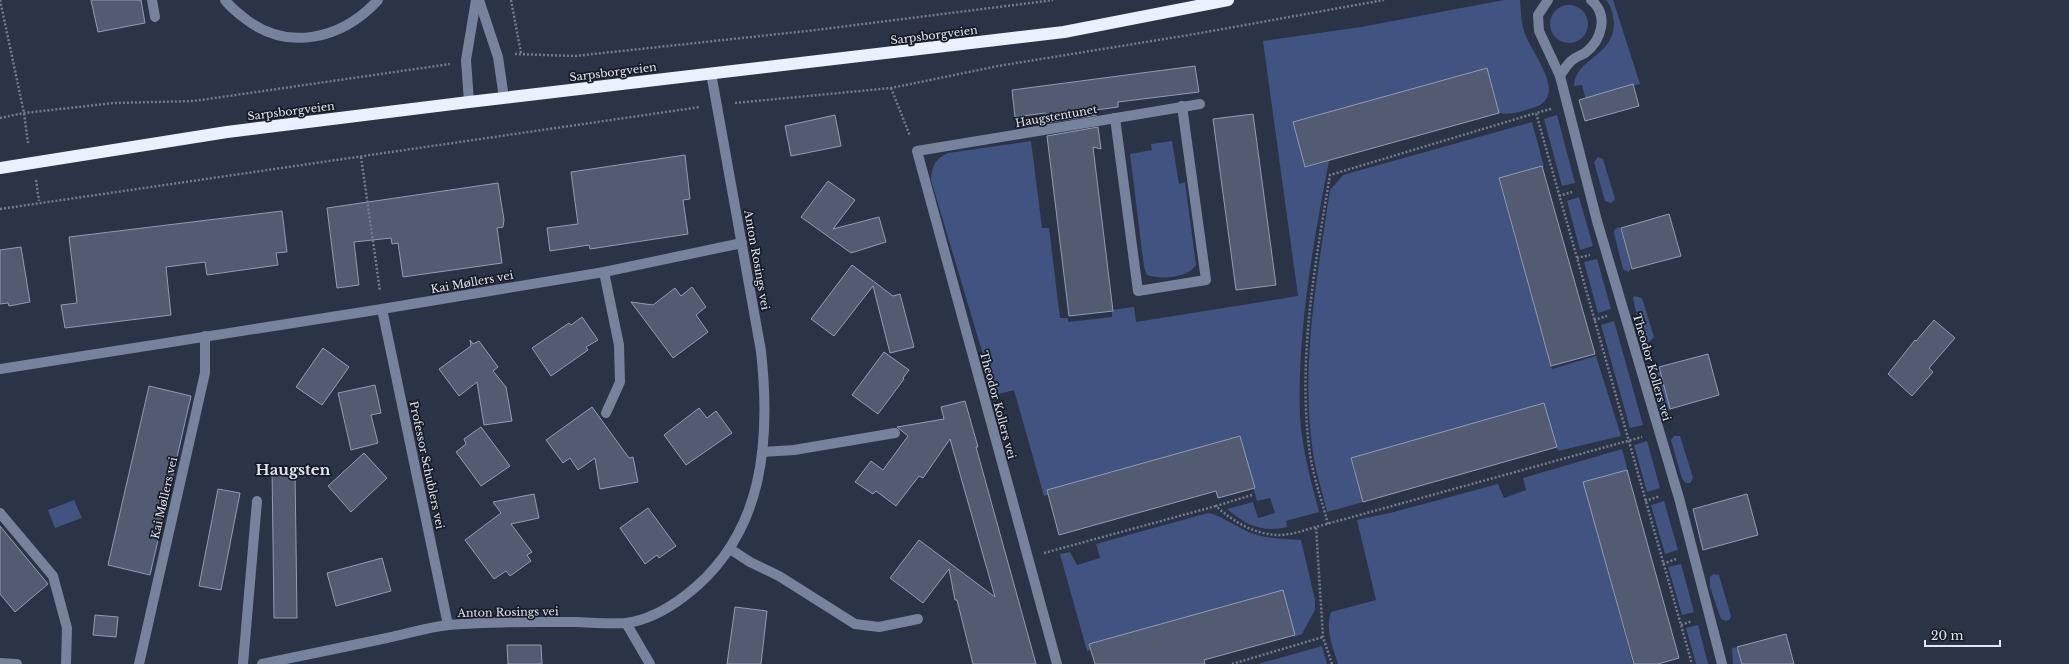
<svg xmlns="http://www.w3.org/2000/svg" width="2069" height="664" viewBox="0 0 2069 664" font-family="'Libre Baskerville',serif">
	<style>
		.green { fill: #405381 }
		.building { fill: #525b71; stroke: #919cb4 }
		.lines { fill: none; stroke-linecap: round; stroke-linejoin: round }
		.path { stroke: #747b8c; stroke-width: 2.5; stroke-dasharray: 2 2; stroke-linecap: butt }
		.minor { stroke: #77829c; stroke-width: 10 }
		.highway { stroke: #eaf0fd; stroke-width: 12 }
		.labels { text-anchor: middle; stroke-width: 3.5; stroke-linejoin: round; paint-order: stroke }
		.street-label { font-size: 11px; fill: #e1e6f3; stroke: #171b24 }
		.district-label { font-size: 15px; font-weight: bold; fill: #e1e6f3; stroke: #171b24 }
	</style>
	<rect width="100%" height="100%" fill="#2b3347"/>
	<!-- green -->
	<g class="green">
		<path d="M1504,0H1520C1521,10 1521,24 1525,34C1533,56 1572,99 1529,109C1519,112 1510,115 1499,113L1487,69L1295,123L1307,167L1329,161C1313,243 1297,334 1300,417C1302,449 1311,481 1319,512L1286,521L1287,527C1262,533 1246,525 1227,509L1253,502L1258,518L1275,513L1270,498L1257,501L1239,440L1044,496L1014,390L995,395L931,180C932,166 935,159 948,153L1031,141L1042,228H1049L1060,318H1068V322L1112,317V310L1134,307L1136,322L1298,296L1263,41L1361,27Z"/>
		<path d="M1606,0H1613L1640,84L1586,100L1582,85L1574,86C1575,58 1614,57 1614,23C1613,15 1612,7 1606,0Z"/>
		<circle cx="1569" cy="24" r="19"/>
		<polygon points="1557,115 1575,183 1562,186 1544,119"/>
		<path d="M1532,122L1544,167L1499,180L1552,369L1596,356L1621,436L1558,451L1545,407L1351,461L1363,502L1327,512C1323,494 1317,477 1314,459C1299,370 1317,278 1330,190L1343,175Z"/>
		<path d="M1172,141L1179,184L1185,182L1196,265C1188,278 1161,280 1147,275L1144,267L1130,154L1152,150L1151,144Z"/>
		<polygon points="1598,157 1603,159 1615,199 1611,203 1605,201 1594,162"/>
		<polygon points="1579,197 1593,246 1580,250 1567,201"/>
		<polygon points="1619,227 1621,229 1631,269 1628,272 1623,269 1614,233 1614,230"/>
		<polygon points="1597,259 1611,309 1598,313 1584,262"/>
		<polygon points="1634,296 1642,298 1654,337 1649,342 1643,340 1633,299"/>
		<polygon points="1614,321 1643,425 1630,428 1601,325"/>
		<polygon points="1658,367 1671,408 1668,411 1662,408 1653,372 1654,368"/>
		<polygon points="1674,436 1680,436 1693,478 1690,483 1686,483 1682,479 1671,440"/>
		<polygon points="1647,441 1660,488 1647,492 1634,445"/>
		<path d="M1622,449L1629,475L1585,487L1633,664H1338C1333,647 1325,630 1331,612L1376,600L1357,520L1394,512L1498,484L1504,498L1526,490L1523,478Z"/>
		<polygon points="74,500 82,518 55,528 48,510"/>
		<polygon points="1664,501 1678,550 1665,554 1651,505"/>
		<path d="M1208,513C1221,515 1238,528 1251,533C1268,539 1284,539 1301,540L1315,600V610L1302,634L1294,637L1282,597L1087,651L1060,554L1070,552L1077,565L1100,558L1096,544Z"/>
		<polygon points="1681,564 1694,612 1682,615 1668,567"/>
		<polygon points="1714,574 1719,575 1731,616 1730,619 1726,621 1721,619 1710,587 1710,577"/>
		<polygon points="1698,625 1708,664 1696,664 1686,628"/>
		<polygon points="1322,646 1327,664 1258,664"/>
		<polygon points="1734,647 1738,650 1742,664 1733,664 1732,649"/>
	</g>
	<!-- building -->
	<g class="building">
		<polygon points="91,0 141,0 145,23 98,32"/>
		<polygon points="1195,66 1199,92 1118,102 1118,107 1096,110 1097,115 1046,123 1045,113 1015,117 1012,90"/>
		<polygon points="1487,68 1499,113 1305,167 1293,122"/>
		<polygon points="1633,84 1639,106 1585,121 1579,100"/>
		<polygon points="1253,114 1276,285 1236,290 1213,119"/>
		<polygon points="835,115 841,146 791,156 785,126"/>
		<polygon points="1098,127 1101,149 1093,147 1113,311 1069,316 1047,136"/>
		<polygon points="685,155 690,199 683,200 688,234 590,249 589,245 550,251 547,228 578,224 571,172"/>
		<polygon points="1542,166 1595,354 1551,366 1499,178"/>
		<polygon points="828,181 855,200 833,229 879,217 886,242 851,253 801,217"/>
		<polygon points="498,183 504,220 503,227 497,228 502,263 403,277 398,243 392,244 391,238 354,242 359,285 337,288 327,208"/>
		<polygon points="282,211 287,252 276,253 278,265 207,275 205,262 166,267 171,315 65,328 61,305 77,303 69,237"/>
		<polygon points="1669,214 1681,256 1632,269 1621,228"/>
		<polygon points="21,247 30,302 9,306 8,303 0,304 0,250"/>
		<polygon points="852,265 893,296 900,294 914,347 890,353 873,286 834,336 811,319"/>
		<polygon points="692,287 706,307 696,315 708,332 673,358 631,302 653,305 675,288 681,296"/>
		<polygon points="582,317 598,340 586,347 588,350 551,376 532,348 569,323 571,325"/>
		<polygon points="1934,320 1955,338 1929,368 1933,372 1912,396 1888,374 1915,340 1916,341"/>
		<polygon points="470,340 473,344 479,341 498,367 493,371 506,387 512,421 484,425 477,382 459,396 439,369 471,346"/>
		<polygon points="323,348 349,367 322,405 296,387"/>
		<polygon points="884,352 909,370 903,378 904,379 878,414 852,395"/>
		<polygon points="1708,354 1719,395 1670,409 1659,367"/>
		<polygon points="375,385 381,413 371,415 378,443 351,450 338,393"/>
		<polygon points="149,386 191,396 150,575 108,565"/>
		<polygon points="965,401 978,447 976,447 1036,664 973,664 957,600 955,600 949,569 923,603 890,578 919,540 995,597 950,439 923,478 919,476 896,506 876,491 873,494 855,482 871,461 883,470 908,436 897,427 944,419 941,407"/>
		<polygon points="1544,403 1557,447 1363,502 1351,458"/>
		<polygon points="592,407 629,458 633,457 638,482 600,489 595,458 578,470 570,458 563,463 546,440"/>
		<polygon points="699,408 707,418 716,411 732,433 686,465 664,435"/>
		<polygon points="481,427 510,466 481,486 456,452 466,444 464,439"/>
		<polygon points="1240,436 1255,488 1218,498 1216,491 1059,535 1047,490"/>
		<polygon points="364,453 387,478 351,512 328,486"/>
		<polygon points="272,466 295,470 297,618 274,618"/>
		<polygon points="1627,470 1679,658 1658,664 1634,664 1583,482"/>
		<polygon points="218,489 240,493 221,590 199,586"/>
		<polygon points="534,494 539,518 511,524 532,552 527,555 531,561 510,576 506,571 494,579 465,540 501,513 493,502"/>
		<polygon points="1747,494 1758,535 1703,550 1693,509"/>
		<polygon points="648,508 676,546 659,558 657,555 645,564 620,528"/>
		<polygon points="0,526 48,584 15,612 0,594"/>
		<polygon points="382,558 391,591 336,606 327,573"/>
		<polygon points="1283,590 1295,635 1204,660 1205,664 1095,664 1089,644"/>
		<polygon points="735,607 767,611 761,664 727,664"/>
		<polygon points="95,615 118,617 116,637 93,635"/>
		<polygon points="1786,634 1794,664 1742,664 1737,647"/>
		<polygon points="507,645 541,645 542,664 508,664"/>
	</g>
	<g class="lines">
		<!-- path -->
		<g class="path">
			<polyline points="0,0 24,113 28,143"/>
			<polyline points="511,0 521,53"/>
			<polyline points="515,54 575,56 816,30 1053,0"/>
			<polyline points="891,88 910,136"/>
			<polyline points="735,103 891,88 998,66 1195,34 1384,0"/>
			<polyline points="1551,109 1536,113 1692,664"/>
			<polyline points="0,118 24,113 114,103 194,101 450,64"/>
			<polyline points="361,157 380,291"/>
			<polyline points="36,180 39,201"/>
			<polyline points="1559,196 1572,192"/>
			<polyline points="0,209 700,107"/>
			<polyline points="1577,258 1590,255"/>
			<polyline points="1594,320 1607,316"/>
			<path d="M1252,495L1216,506C1234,523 1262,539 1289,534C1298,533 1307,529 1316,527"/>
			<polyline points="1645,501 1660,496"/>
			<path d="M1328,524C1321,498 1312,473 1309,447C1298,356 1315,265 1330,175L1536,113"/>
			<polyline points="1044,553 1216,506"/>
			<polyline points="1663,564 1676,559"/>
			<polyline points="1681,625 1692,621"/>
			<polyline points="1232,664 1323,637"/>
			<polyline points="1332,664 1323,637 1316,527 1642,437"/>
		</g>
		<!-- minor -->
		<g class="minor">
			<polyline points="152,0 155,17"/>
			<path d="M225,0C230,7 237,12 243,17C287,53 342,39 378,0"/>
			<polyline points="479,0 498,57 504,98"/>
			<polyline points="1548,0 1538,15 1539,31 1560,76 1597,221 1679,498 1722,664"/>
			<path d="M1560,76C1563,71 1567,65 1571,61C1575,57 1580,56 1585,53C1602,40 1609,15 1591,0"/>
			<polyline points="469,102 466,60 476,0"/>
			<polyline points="1115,118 1138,291 1206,280 1182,106"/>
			<polyline points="604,272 619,345 620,382 606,413"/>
			<polyline points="382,309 448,625"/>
			<polyline points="0,369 382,309 604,272 742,243"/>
			<polyline points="762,452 794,450 895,433"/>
			<polyline points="0,513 53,576 67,628 66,664"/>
			<polyline points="730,549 750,562 779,576 855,624 879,627 918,619"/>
			<polyline points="626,623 650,664"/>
			<polyline points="0,663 17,664"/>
			<polyline points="139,664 205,373 205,336"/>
			<polyline points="243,664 257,501"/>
			<path d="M262,664C304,655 345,647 387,638C407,634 428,627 449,625C491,621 534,622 576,622C592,623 610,624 626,623C649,620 668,609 686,595C764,535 771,442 761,351L711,73"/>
			<polyline points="1057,664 917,151 1200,104"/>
		</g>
		<!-- highway -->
		<polyline class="highway" points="0,168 227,132 469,102 1064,32 1228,0"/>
	</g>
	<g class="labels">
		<!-- street labels -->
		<g class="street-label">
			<text transform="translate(934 35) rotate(-7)" y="4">Sarpsborgveien</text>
			<text transform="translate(613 72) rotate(-7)" y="4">Sarpsborgveien</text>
			<text transform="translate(291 111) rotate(-7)" y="4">Sarpsborgveien</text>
			<text transform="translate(1056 116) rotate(-10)" y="4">Haugstentunet</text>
			<text transform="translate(757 260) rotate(80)" y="4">Anton Rosings vei</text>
			<text transform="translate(472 282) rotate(-10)" y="4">Kai Møllers vei</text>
			<text transform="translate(1652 367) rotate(74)" y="4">Theodor Kollers vei</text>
			<text transform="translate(998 405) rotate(75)" y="4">Theodor Kollers vei</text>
			<text transform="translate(427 465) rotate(78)" y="4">Professor Schublers vei</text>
			<text transform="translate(164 498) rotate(-77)" y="4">Kai Møllers vei</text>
			<text transform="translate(508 612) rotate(-1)" y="4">Anton Rosings vei</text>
		</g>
		<!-- district labels -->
		<g class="district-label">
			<text x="293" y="475">Haugsten</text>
		</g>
	</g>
	<!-- scale -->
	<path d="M1925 640v6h75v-6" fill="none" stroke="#e1e6f3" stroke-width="2"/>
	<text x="1931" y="640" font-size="12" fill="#e1e6f3" stroke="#171b24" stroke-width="3" paint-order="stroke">20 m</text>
</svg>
